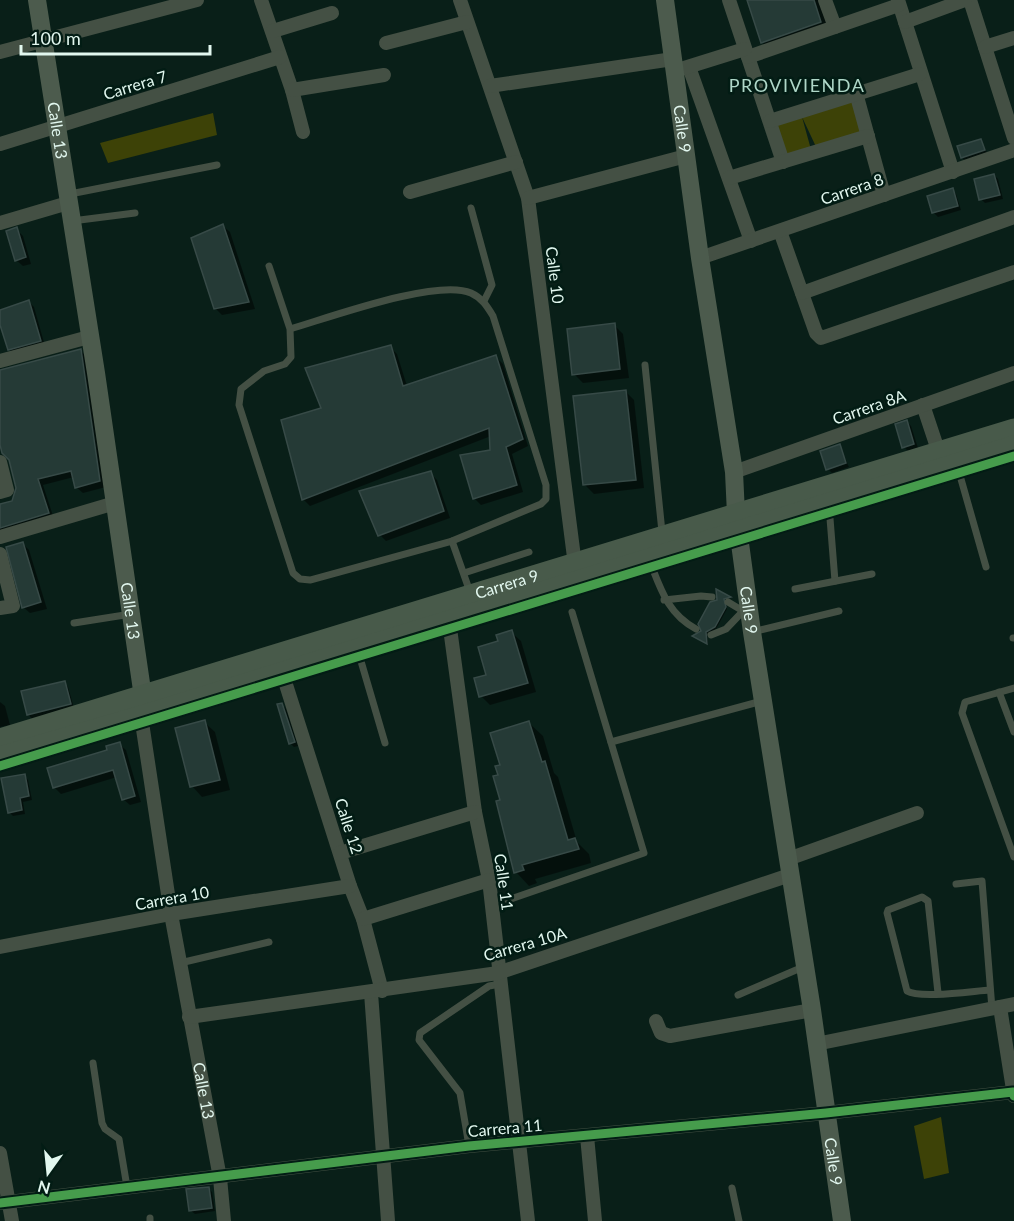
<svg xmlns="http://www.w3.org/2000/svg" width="1014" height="1221" viewBox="0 0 1014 1221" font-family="Lato,sans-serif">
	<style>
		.green { fill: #3d4207 }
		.shadow { fill: #0007 }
		.building { fill: #253a36; stroke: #374a47; stroke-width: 1.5 }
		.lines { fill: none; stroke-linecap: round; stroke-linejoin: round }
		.lane { stroke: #445044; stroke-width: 7 }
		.street { stroke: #445044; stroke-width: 14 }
		.secondary { stroke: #4c5b4d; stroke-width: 18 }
		.primary { stroke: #485a4a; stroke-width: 21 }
		.cycleway-casing { stroke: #021c14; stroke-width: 13 }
		.cycleway { stroke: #469c4c; stroke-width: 9 }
		.labels { text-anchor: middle; stroke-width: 5; stroke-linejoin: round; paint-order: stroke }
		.street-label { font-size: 16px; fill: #e2f7ef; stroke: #021c14 }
		.neighbourhood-label { font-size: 18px; letter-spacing: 1.5px; fill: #afd7c8; stroke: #021c14 }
	</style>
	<rect width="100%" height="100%" fill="#091f18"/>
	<!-- green -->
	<g class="green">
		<polygon points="856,93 868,136 818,151 802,117 812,153 783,162 771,127"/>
		<polygon points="213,113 217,135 108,163 100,143"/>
		<polygon points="941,1117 949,1173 924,1179 914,1126"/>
	</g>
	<!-- shadow -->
	<g class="shadow">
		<polygon points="748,0 819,0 829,31 771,51 762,42"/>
		<polygon points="981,140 988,155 966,162 962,157"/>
		<polygon points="994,175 998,179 1003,199 985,203 981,199"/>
		<polygon points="952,190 956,194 961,210 938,217 934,213"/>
		<polygon points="223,226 230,232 255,309 222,315 215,308"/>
		<polygon points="16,229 23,236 31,264 23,266 16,260"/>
		<polygon points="29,302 34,307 45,346 14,354 9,349 0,320 0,311"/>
		<polygon points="614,325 623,334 629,378 583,383 574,374"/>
		<polygon points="390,347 397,354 407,386 496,357 503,364 528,446 512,454 523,492 481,505 474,498 492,452 491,436 310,506 303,499 323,409"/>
		<polygon points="80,350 86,356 106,487 83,493 76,487 74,477 43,485 54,519 0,536 0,506 14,502 17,488 10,460 0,436 0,370"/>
		<polygon points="625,391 634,400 644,488 594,494 585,485"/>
		<polygon points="907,422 911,426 918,448 908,451 904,447"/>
		<polygon points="839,446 849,467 832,473 828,469"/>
		<polygon points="430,473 437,480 450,518 386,541 380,535"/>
		<polygon points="23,544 29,550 47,609 30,613 23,607"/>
		<polygon points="718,592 731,598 724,600 727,609 716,629 707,634 708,644 696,637 703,632 718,601"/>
		<polygon points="511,632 521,641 536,692 490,705 481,696 500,642"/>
		<polygon points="64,683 68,687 74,708 32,719 28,714"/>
		<polygon points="0,702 5,706 10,725 0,727"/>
		<polygon points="282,704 286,709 298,746 294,747 290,743"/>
		<polygon points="204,722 215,732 230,790 202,797 192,786"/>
		<polygon points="529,723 543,736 554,773 558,777 577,842 589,854 591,863 535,879 537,883 529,886 516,872 499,776 502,766"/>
		<polygon points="119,744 126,750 141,802 130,805 123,799 117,777 61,794 54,787"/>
		<polygon points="24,775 28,780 32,800 23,802 25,814 13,816 9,812"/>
		<polygon points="208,1188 212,1192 215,1211 195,1214 190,1210"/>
	</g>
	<!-- building -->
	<g class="building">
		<polygon points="747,0 814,0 821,22 761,43"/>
		<polygon points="981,139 985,150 961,158 957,146"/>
		<polygon points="994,174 1000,195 979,200 974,179"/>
		<polygon points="953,188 958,206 932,213 927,196"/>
		<polygon points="223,224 249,302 214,309 191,238"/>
		<polygon points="17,227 26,257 15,261 6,231"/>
		<polygon points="29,300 41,341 8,350 0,325 0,310"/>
		<polygon points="615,323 620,369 572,375 567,329"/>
		<polygon points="391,345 403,386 496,355 523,439 506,447 517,485 473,499 460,455 490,450 489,428 302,500 281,420 321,408 305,368"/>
		<polygon points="81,349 100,481 75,488 71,471 38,479 49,513 0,528 0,504 12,501 16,488 9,460 2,453 0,445 0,370"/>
		<polygon points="626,390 636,480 583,485 573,396"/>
		<polygon points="907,420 914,444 902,448 895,424"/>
		<polygon points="840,444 846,463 826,470 820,451"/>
		<polygon points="431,471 444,511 378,536 359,491"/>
		<polygon points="23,542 41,602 22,608 6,547"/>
		<polygon points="716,589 731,597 724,599 726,607 715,627 706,632 707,644 692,636 701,631 698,624 710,602 717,600"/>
		<polygon points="512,630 528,683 479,697 474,678 486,675 478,647 498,641 496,635"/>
		<polygon points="65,681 71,704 27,715 21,691"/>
		<polygon points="282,703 295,742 289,744 277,704"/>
		<polygon points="205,720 220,780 190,787 175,728"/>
		<polygon points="529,721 542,762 545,761 568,840 575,838 579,849 522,865 524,870 514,873 496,801 500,800 493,776 498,775 495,766 500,765 490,733"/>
		<polygon points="120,742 135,796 122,800 113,770 53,788 47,768 107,750 106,746"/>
		<polygon points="25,774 29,796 20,798 22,810 8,813 1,778"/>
		<polygon points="209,1187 212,1208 189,1211 186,1189"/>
	</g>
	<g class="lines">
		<!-- lane -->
		<g class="lane">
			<polyline points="70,194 217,165"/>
			<polyline points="471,208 492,285 484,301"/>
			<polyline points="72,221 135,213"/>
			<path d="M269,266L290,329L291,357L285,364L264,371L241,389L239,405L293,573L300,579L310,580L452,541L541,504L546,499V485L493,316C487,306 482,298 471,293C437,278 328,318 290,329"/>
			<polyline points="645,365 662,532"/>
			<polyline points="957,465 986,567"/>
			<polyline points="829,506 835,581"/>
			<polyline points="452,541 470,592"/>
			<path d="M650,562C661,590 668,614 696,629"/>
			<polyline points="464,573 529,552"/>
			<polyline points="795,589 872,574"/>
			<polyline points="664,600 701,596 712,597"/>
			<polyline points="728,602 743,611"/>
			<polyline points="74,623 131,614"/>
			<polyline points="752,632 839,611"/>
			<polyline points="711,635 726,629 747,607"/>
			<polyline points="1013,638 1014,638"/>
			<polyline points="358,651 385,743"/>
			<polyline points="1014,688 965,702 962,713 1014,857"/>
			<polyline points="999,692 1014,732"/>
			<polyline points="611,742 762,701"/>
			<polyline points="956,884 982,881 992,1009"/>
			<polyline points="508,900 644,853 572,612"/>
			<polyline points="180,963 269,942"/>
			<path d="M938,993L928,901L922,897L888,910L887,913L907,991C920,999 973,991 990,990"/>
			<polyline points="738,995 803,967"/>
			<polyline points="93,1063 102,1123 105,1129 119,1139 127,1187"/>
			<polyline points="469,1146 460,1093 419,1040 420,1033 489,986 500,984"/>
			<polyline points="732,1188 739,1221"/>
			<polyline points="150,1218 150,1221"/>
		</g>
		<!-- street -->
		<g class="street">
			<polyline points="261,0 292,90 303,132"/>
			<polyline points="460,0 528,198 575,565"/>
			<polyline points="729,0 783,162"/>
			<polyline points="825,0 835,27"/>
			<polyline points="898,0 953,172"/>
			<polyline points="970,0 1014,138"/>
			<polyline points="905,22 965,0"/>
			<polyline points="273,31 332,13"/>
			<polyline points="386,43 467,22"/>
			<polyline points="985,47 1014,38"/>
			<polyline points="0,52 197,0"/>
			<polyline points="748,57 899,5"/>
			<polyline points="689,67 751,241"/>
			<polyline points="681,69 745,49"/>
			<polyline points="490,86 673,59"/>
			<polyline points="292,90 384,75"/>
			<polyline points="856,93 884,195"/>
			<polyline points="770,121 920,74"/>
			<polyline points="0,144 280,57"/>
			<polyline points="729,178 868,136"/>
			<polyline points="410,192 516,162"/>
			<polyline points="528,198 686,156"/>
			<polyline points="0,223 68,203"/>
			<polyline points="780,231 816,333 821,338 1014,272"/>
			<polyline points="700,258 1014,150"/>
			<polyline points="802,293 1014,217"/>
			<polyline points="0,361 89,337"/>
			<polyline points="923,405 939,453"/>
			<polyline points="0,462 7,490 0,492"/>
			<polyline points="734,472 1014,373"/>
			<polyline points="0,537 115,503"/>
			<polyline points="0,554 13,606 0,608"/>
			<polyline points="449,621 475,812 489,880 528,1221"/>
			<polyline points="282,672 350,886 363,919 382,991"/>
			<path id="s1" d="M141,716L171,914L220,1178L224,1221"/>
			<polyline points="340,853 475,812"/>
			<polyline points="788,859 917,813"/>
			<polyline points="363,919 489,880"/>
			<polyline points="0,947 171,914 350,886"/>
			<polyline points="371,993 388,1221"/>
			<polyline points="1000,1007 1014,1096"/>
			<polyline points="189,1017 498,973 790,875"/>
			<polyline points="656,1021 661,1033 670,1036 812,1010"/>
			<polyline points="816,1044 1014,1004"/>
			<polyline points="587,1136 595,1221"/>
			<polyline points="0,1153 12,1221"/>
			<polyline points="0,1203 469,1146 826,1113 1013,1092"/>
		</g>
		<!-- secondary -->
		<g class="secondary">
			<path id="s2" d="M37,0L96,373L143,697L142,709"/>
			<path id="s3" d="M665,0L700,258L734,472L736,514L752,632L812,1010L842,1221"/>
		</g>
		<!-- primary -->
		<g class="primary">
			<path id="s4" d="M0,739L1014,429"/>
			<polyline points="0,757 141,716 1014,446"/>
		</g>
		<!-- cycleway casing -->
		<g class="cycleway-casing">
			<g id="cycleway">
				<polyline points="0,766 1014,456"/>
				<polyline points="0,1203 469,1146 826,1113 1013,1092 1014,1096"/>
			</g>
		</g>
		<!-- cycleway -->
		<use href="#cycleway" class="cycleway"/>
	</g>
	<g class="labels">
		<!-- street labels -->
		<g class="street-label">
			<text transform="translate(135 85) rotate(-17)" y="6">Carrera 7</text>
			<text dy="6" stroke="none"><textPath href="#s3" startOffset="130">Calle 9</textPath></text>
			<text dy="6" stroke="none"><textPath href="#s2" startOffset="132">Calle 13</textPath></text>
			<text transform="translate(852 189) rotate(-19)" y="6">Carrera 8</text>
			<text transform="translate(555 275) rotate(83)" y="6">Calle 10</text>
			<text transform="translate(869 407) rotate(-19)" y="6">Carrera 8A</text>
			<text dy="6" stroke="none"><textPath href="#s4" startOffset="530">Carrera 9</textPath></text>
			<text dy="6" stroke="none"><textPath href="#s2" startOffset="618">Calle 13</textPath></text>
			<text dy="6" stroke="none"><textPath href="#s3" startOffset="616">Calle 9</textPath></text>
			<text transform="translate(349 826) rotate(72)" y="6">Calle 12</text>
			<text transform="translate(504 882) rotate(82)" y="6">Calle 11</text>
			<text transform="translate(172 898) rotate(-10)" y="6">Carrera 10</text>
			<text transform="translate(525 944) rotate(-16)" y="6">Carrera 10A</text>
			<text dy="6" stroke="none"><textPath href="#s1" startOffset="380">Calle 13</textPath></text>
			<text transform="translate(505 1128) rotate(-5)" y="6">Carrera 11</text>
			<text dy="6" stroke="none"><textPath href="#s3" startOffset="1174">Calle 9</textPath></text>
		</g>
		<!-- neighbourhood labels -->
		<g class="neighbourhood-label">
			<text x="797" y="92">PROVIVIENDA</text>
		</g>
	</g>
	<!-- north arrow -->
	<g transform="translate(48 1173) rotate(195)" stroke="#021c14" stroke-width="4.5" paint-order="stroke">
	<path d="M0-4.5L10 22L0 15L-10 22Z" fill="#e2f7ef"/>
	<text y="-9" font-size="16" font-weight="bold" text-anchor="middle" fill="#e2f7ef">N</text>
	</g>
	<!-- scale -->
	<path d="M21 45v9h189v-9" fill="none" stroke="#e2f7ef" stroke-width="3"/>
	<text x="30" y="45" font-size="18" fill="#e2f7ef" stroke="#021c14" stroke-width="4.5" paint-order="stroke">100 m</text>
</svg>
